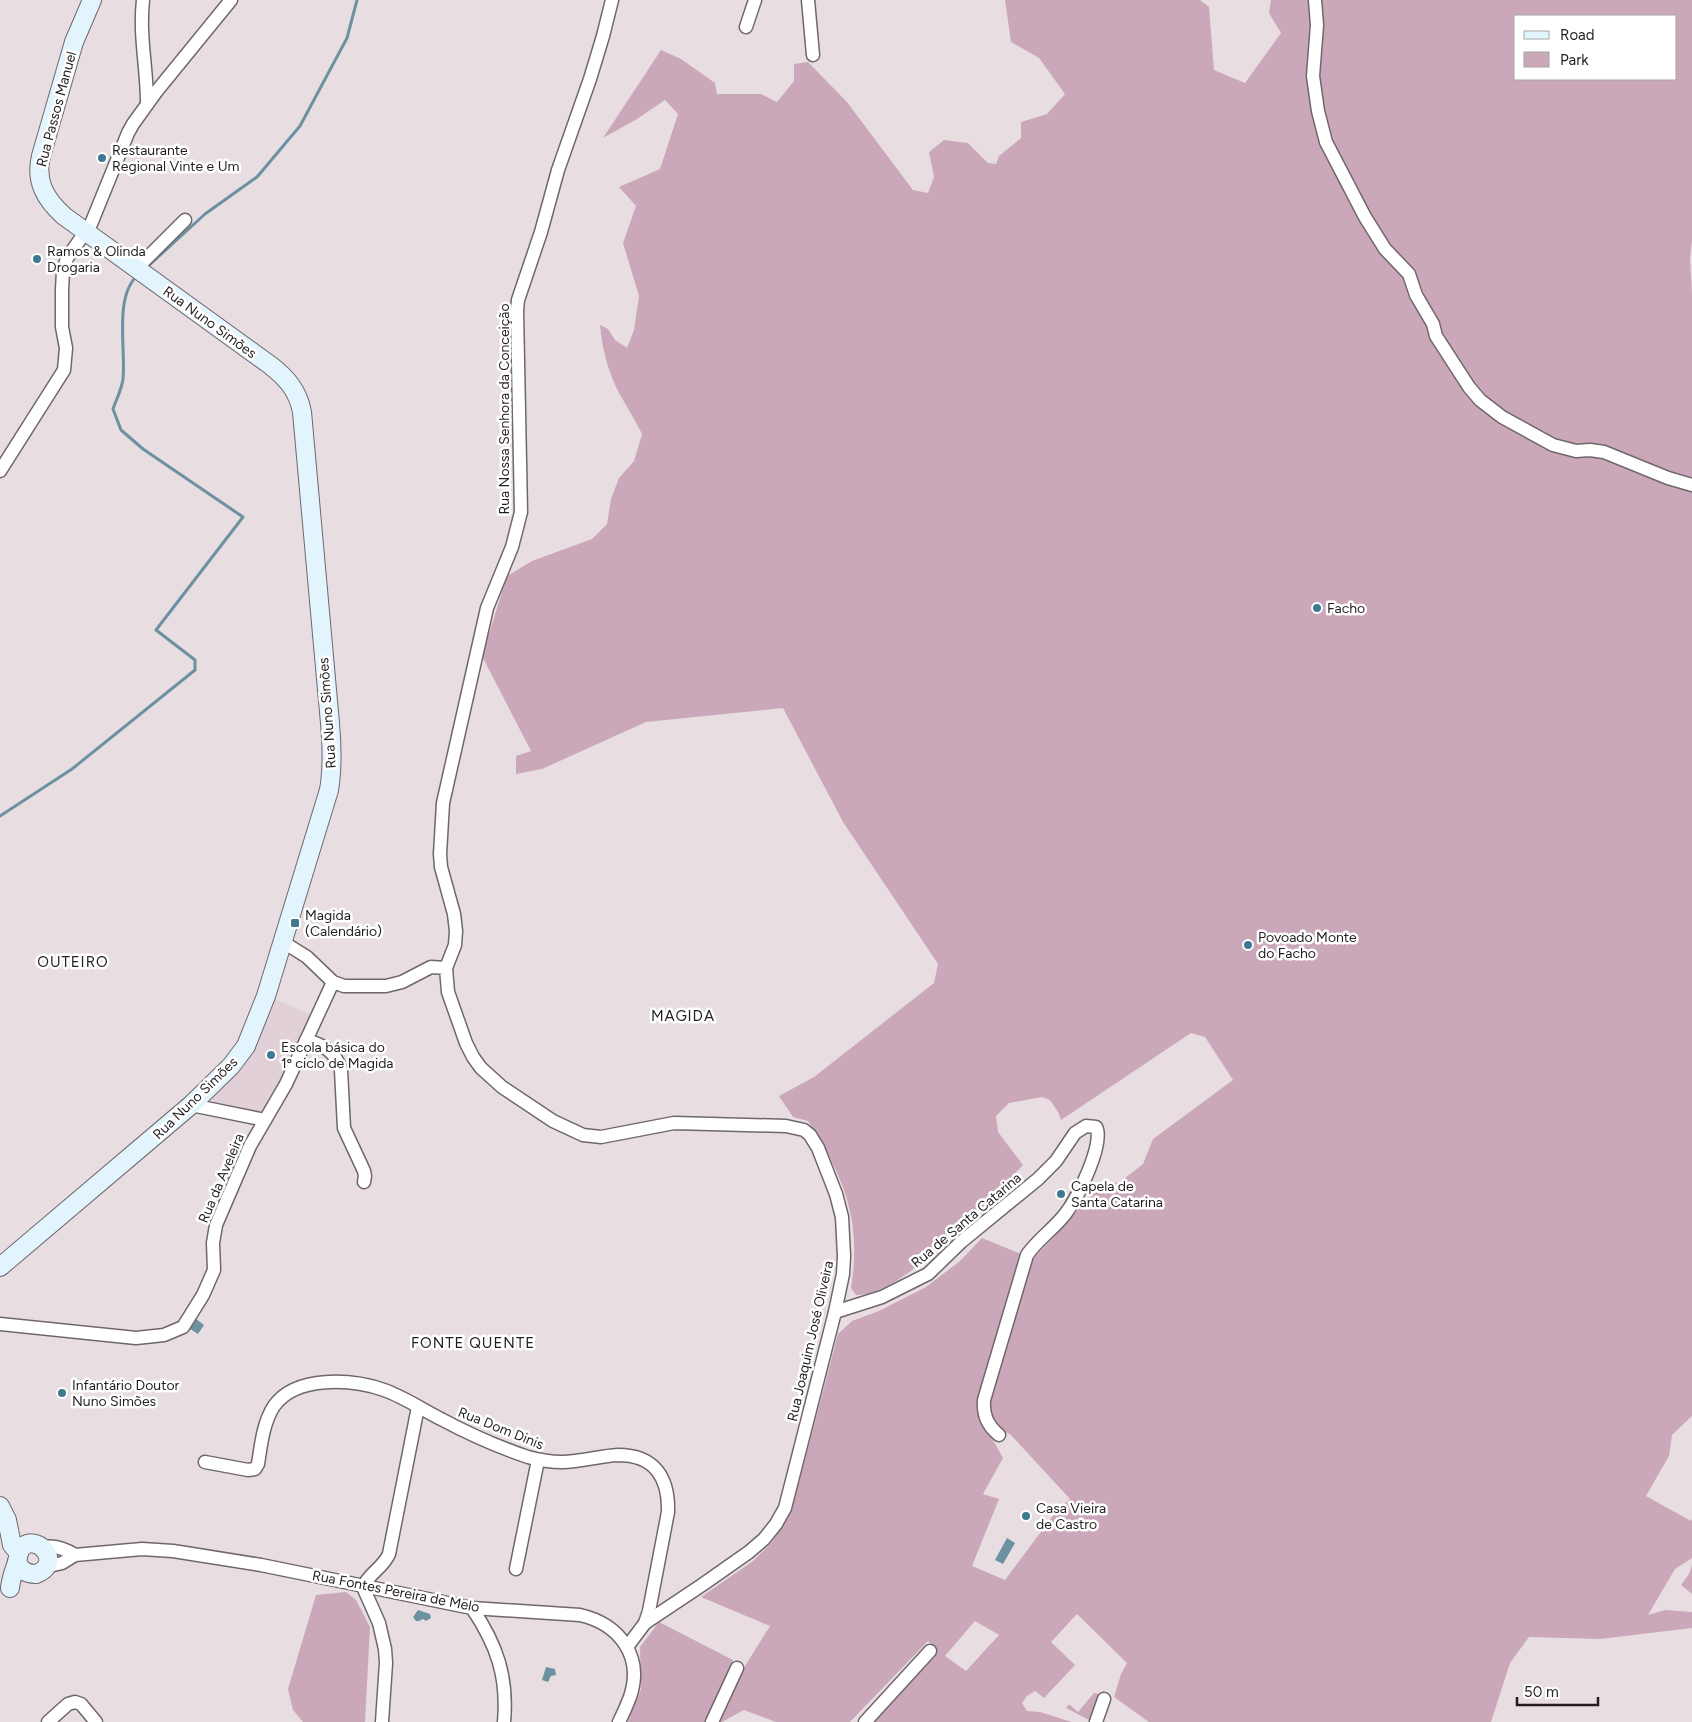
<svg xmlns="http://www.w3.org/2000/svg" width="1692" height="1722" viewBox="0 0 1692 1722" font-family="Figtree,sans-serif">
	<style>
		.built { fill: #e2d0d8 }
		.green { fill: #cba8b9; fill-rule: evenodd }
		.water { fill: #6c91a1 }
		.lines { fill: none; stroke-linecap: round; stroke-linejoin: round }
		.stream { stroke: #6c91a1; stroke-width: 3 }
		.street-casing { stroke: #70676b; stroke-width: 15 }
		.secondary-casing { stroke: #70676b; stroke-width: 20 }
		.street { stroke: #fff; stroke-width: 12 }
		.secondary { stroke: #e2f5fe; stroke-width: 18 }
		.poi-dot { fill: #3e7991; stroke: #fff; stroke-width: 2 }
		.labels { text-anchor: middle; stroke-width: 5; stroke-linejoin: round; paint-order: stroke }
		.street-label { font-size: 14px; fill: #221e20; stroke: #fff }
		.poi-label { font-size: 14px; fill: #221e20; stroke: #fff; text-anchor: start }
		.neighbourhood-label { font-size: 15px; letter-spacing: 1px; fill: #221e20; stroke: #fff }
	</style>
	<rect width="100%" height="100%" fill="#e8dee2"/>
	<!-- built -->
	<polygon class="built" points="272,998 313,1015 293,1064 263,1115 211,1103 213,1097 245,1061"/>
	<!-- green -->
	<g class="green">
		<path d="M1005,0H1200L1209,7L1214,70L1245,83L1281,33L1269,13L1271,0H1692V241L1690,258L1692,293V1416L1672,1435L1669,1456L1646,1496L1691,1521L1692,1519V1558L1675,1569L1648,1615L1665,1610L1692,1612V1628L1600,1639L1529,1637L1510,1663L1491,1722H1149L1114,1697L1121,1674L1127,1663L1077,1614L1051,1642L1075,1665L1044,1698L1035,1691L1027,1696L1022,1703L1027,1711L1040,1712L1072,1722H871L907,1683L935,1657L936,1648L928,1641L850,1722H776L744,1710L722,1722H717L745,1666L770,1626L701,1597L753,1561L772,1542L792,1509L838,1334L852,1321L879,1311L926,1287L960,1261L982,1238L1033,1259L1067,1223L1099,1185L1120,1182L1143,1164L1153,1139L1233,1080L1205,1037L1191,1033L1061,1120L1058,1112L1050,1100L1042,1097L1009,1103L996,1116L998,1132L1023,1165C993,1197 901,1298 856,1295L851,1288C862,1220 844,1177 808,1121L793,1117L779,1096L814,1077L934,983L938,964L843,822L783,708L646,722L542,769L516,774V756L531,751L482,656L507,576L532,561L592,539L607,524L611,499L619,478L634,461L642,434C635,420 627,407 619,393C608,372 602,348 600,325L608,329L615,340L627,348L634,330L639,296L623,243L636,206L619,187L660,169L678,114L665,100L637,119L603,138L661,50L681,59L715,83L717,94H761L777,102L794,81V64L808,62L847,102L913,190L928,193L934,177L929,152L944,140L968,143L988,163L996,164L999,156L1021,138V122L1047,114L1065,94L1039,58L1011,42ZM1516,16H1676V79H1516ZM980,1417L1011,1435L1070,1499L1055,1513L1005,1580L972,1566L999,1499L983,1494L1003,1458ZM975,1621L999,1635L966,1671L945,1656Z"/>
		<polygon points="1692,1565 1692,1594 1681,1585 1689,1574"/>
		<polygon points="346,1592 356,1600 370,1627 365,1722 303,1722 293,1710 288,1689 316,1595"/>
		<polygon points="659,1622 733,1660 708,1722 628,1722 641,1689 640,1647"/>
		<polygon points="1094,1693 1100,1694 1089,1720 1066,1708 1069,1704 1078,1712"/>
	</g>
	<!-- water -->
	<g class="water">
		<polygon points="196,1319 204,1325 198,1334 190,1329"/>
		<polygon points="1007,1538 1015,1543 1003,1564 995,1560"/>
		<polygon points="418,1610 430,1614 431,1618 426,1621 423,1619 419,1621 416,1621 413,1617"/>
		<polygon points="546,1667 555,1669 556,1675 551,1676 548,1682 542,1680"/>
	</g>
	<g class="lines">
		<!-- stream -->
		<g class="stream">
			<polyline points="146,268 205,214 257,177 300,126 347,38 357,0"/>
			<path d="M0,816L72,769L195,670V660L156,630L243,517L143,449L121,430L113,409C116,400 122,389 123,379C126,350 114,297 137,276"/>
		</g>
		<!-- street casing -->
		<g class="street-casing">
			<g id="street">
				<path d="M143,0C139,37 147,67 147,103"/>
				<polyline points="808,0 813,55"/>
				<polyline points="1315,0 1317,25 1313,76 1318,111 1326,142 1365,217 1385,249 1409,274 1416,295 1433,324 1436,336 1469,387 1480,400 1502,417 1553,445 1576,451 1590,450 1604,452 1668,478 1692,485"/>
				<polyline points="746,27 755,0"/>
				<polyline points="137,268 185,220"/>
				<polyline points="0,471 64,370 66,348 62,327 62,289 63,272 67,258 91,224 128,133 133,124 156,92 231,0"/>
				<polyline points="283,942 307,957 333,982 344,986 386,986 402,982 431,967 446,968 448,992 466,1043 473,1057 481,1068 502,1087 553,1121 583,1135 601,1137 674,1123 786,1126 804,1130 810,1135 818,1148 836,1194 842,1217 844,1256 843,1274 835,1312 785,1508 776,1524 764,1539 749,1552 702,1585 645,1623"/>
				<polyline points="446,968 455,945 456,931 454,914 441,867 440,854 443,803 487,608 512,547 521,512 517,311 518,300 541,232 558,170 590,79 603,36 612,0"/>
				<path d="M306,1040C324,1045 335,1051 341,1070L344,1128L364,1171L365,1176L364,1182"/>
				<polyline points="191,1105 265,1120"/>
				<path d="M835,1312L882,1297L928,1274L961,1242L1038,1179L1056,1161L1075,1133L1086,1126L1096,1127C1105,1143 1077,1199 1066,1213C1055,1228 1038,1239 1027,1255L984,1400C983,1415 987,1425 999,1435"/>
				<polyline points="0,1324 136,1338 164,1335 183,1327 203,1295 214,1270 213,1243 216,1225 250,1146 286,1084 333,982"/>
				<path d="M205,1462L248,1470L255,1469L258,1464C261,1445 263,1423 274,1406C296,1375 352,1379 384,1390C404,1397 423,1410 441,1419C469,1434 498,1447 528,1457C539,1460 550,1462 562,1462C581,1462 599,1456 618,1455C655,1455 669,1478 668,1512L649,1611L645,1623L627,1647"/>
				<path d="M42,1547C54,1545 66,1549 75,1555"/>
				<path d="M45,1567L62,1563L75,1555L142,1549L173,1551L261,1565L472,1608L580,1615C619,1624 644,1656 630,1697C627,1705 623,1714 619,1722"/>
				<polyline points="516,1569 538,1460"/>
				<path d="M472,1608C497,1645 508,1677 504,1722"/>
				<polyline points="48,1722 68,1704 75,1702 81,1704 96,1722"/>
				<path d="M382,1722L386,1663L385,1649L379,1623L363,1587C369,1573 383,1568 389,1554L418,1407"/>
				<polyline points="712,1722 737,1668"/>
				<polyline points="865,1722 930,1651"/>
				<polyline points="1096,1722 1104,1699"/>
			</g>
		</g>
		<!-- secondary casing -->
		<g class="secondary-casing">
			<g id="secondary">
				<path d="M0,1267L191,1105L231,1066L246,1046L266,996L329,790C333,767 332,746 330,723L302,412C298,391 287,378 270,365L64,216C45,199 35,181 41,156L74,42L92,0"/>
				<polyline points="0,1506 7,1520 12,1545 19,1553"/>
				<path d="M10,1588C11,1578 14,1571 17,1562C18,1558 18,1554 20,1550C34,1529 66,1563 36,1574C26,1574 20,1570 17,1561"/>
			</g>
		</g>
		<!-- street -->
		<use href="#street" class="street"/>
		<!-- secondary -->
		<use href="#secondary" class="secondary"/>
	</g>
	<!-- markers -->
	<g class="poi-dot">
		<circle cx="102" cy="158" r="5"/>
		<circle cx="37" cy="259" r="5"/>
		<circle cx="1317" cy="608" r="5"/>
		<rect x="290" y="918" width="10" height="10" rx="2.5"/>
		<circle cx="1248" cy="945" r="5"/>
		<circle cx="271" cy="1055" r="5"/>
		<circle cx="1061" cy="1194" r="5"/>
		<circle cx="62" cy="1393" r="5"/>
		<circle cx="1026" cy="1516" r="5"/>
	</g>
	<g class="labels">
		<!-- street labels -->
		<g class="street-label">
			<text transform="translate(56 109) rotate(-75)" y="5">Rua Passos Manuel</text>
			<text transform="translate(210 322) rotate(36)" y="5">Rua Nuno Simões</text>
			<text transform="translate(504 409) rotate(-90)" y="5">Rua Nossa Senhora da Conceição</text>
			<text transform="translate(327 713) rotate(-94)" y="5">Rua Nuno Simões</text>
			<text transform="translate(195 1098) rotate(-44)" y="5">Rua Nuno Simões</text>
			<text transform="translate(221 1178) rotate(-67)" y="5">Rua da Aveleira</text>
			<text transform="translate(966 1220) rotate(-40)" y="5">Rua de Santa Catarina</text>
			<text transform="translate(810 1341) rotate(-77)" y="5">Rua Joaquim José Oliveira</text>
			<text transform="translate(501 1428) rotate(22)" y="5">Rua Dom Dinis</text>
			<text transform="translate(396 1591) rotate(11)" y="5">Rua Fontes Pereira de Melo</text>
		</g>
		<!-- poi labels -->
		<g class="poi-label">
			<text x="112" y="155">Restaurante<tspan x="112" dy="16">Regional Vinte e Um</tspan></text>
			<text x="47" y="256">Ramos &amp; Olinda<tspan x="47" dy="16">Drogaria</tspan></text>
			<text x="1327" y="613">Facho</text>
			<text x="305" y="920">Magida<tspan x="305" dy="16">(Calendário)</tspan></text>
			<text x="1258" y="942">Povoado Monte<tspan x="1258" dy="16">do Facho</tspan></text>
			<text x="281" y="1052">Escola básica do<tspan x="281" dy="16">1º ciclo de Magida</tspan></text>
			<text x="1071" y="1191">Capela de<tspan x="1071" dy="16">Santa Catarina</tspan></text>
			<text x="72" y="1390">Infantário Doutor<tspan x="72" dy="16">Nuno Simões</tspan></text>
			<text x="1036" y="1513">Casa Vieira<tspan x="1036" dy="16">de Castro</tspan></text>
		</g>
		<!-- neighbourhood labels -->
		<g class="neighbourhood-label">
			<text x="73" y="967">OUTEIRO</text>
			<text x="683" y="1021">MAGIDA</text>
			<text x="473" y="1348">FONTE QUENTE</text>
		</g>
	</g>
	<!-- legend -->
	<rect x="1514" y="15" width="162" height="65" fill="#ffffff" stroke="#a7a5a6"/>
	<rect x="1524" y="31" width="25" height="8" fill="#e2f5fe" stroke="#a7a5a6"/>
	<text x="1560" y="40" font-size="15" fill="#221e20">Road</text>
	<rect x="1524" y="52" width="25" height="15" fill="#cba8b9" stroke="#a7a5a6"/>
	<text x="1560" y="65" font-size="15" fill="#221e20">Park</text>
	<!-- scale -->
	<path d="M1517 1697v8h81v-8" fill="none" stroke="#221e20" stroke-width="2.5"/>
	<text x="1524" y="1697" font-size="15" fill="#221e20" stroke="#ffffff" stroke-width="4" paint-order="stroke">50 m</text>
</svg>
